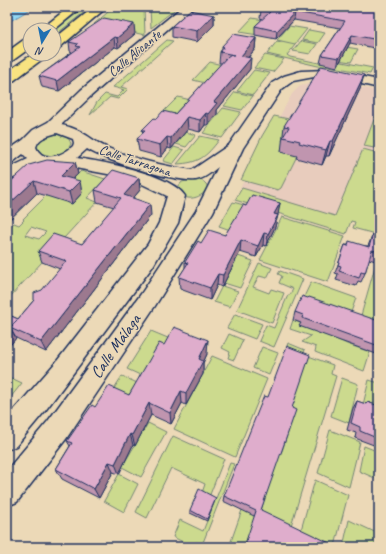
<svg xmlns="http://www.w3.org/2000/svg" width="386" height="554" viewBox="0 0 386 554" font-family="Caveat,sans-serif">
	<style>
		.built { fill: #e8ccbd }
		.green { fill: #ccda8e; stroke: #748476; fill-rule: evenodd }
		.water { fill: #91d6f3; stroke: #6293b7 }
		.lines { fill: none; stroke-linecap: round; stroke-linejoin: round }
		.minor-casing { stroke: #1b2f5e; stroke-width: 3 }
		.highway-casing { stroke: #1b2f5e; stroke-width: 3 }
		.minor { fill: #ecd9b7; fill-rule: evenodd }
		.highway { fill: #f8e281; fill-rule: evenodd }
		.wall { fill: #c095af; stroke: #1b2f5e }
		.shaded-wall { fill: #9c798f; stroke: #1b2f5e }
		.building { fill: #dfadcc; stroke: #1b2f5e }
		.labels { text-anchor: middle; stroke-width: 3; stroke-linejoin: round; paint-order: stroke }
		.far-street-label { font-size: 14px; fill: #1b2f5e; stroke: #ecd9b7 }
		.street-label { font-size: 17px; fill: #1b2f5e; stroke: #ecd9b7 }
	</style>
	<rect width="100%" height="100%" fill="#ecd9b7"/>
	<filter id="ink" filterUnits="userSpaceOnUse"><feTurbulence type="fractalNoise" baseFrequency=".025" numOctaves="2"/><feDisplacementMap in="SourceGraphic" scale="8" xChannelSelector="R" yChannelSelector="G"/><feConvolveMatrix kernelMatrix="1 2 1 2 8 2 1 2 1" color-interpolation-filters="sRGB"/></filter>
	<g filter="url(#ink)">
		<!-- built -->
		<polygon class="built" points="324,81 336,82 379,91 379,229 240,188 292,94 300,86 311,82"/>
		<!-- green -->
		<g class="green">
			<polygon points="85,7 91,7 54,36 54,31"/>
			<polygon points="114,7 144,7 145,35 94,24"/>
			<polygon points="150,7 178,7 151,28"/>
			<polygon points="252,18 270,21 258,35 239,32"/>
			<polygon points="289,26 307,29 295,44 277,40"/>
			<polygon points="309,30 325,33 318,43 302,40"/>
			<polygon points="167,40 173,41 121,87 128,89 118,99 110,97 90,115 97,102 105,94 117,97 124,90 113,87"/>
			<polygon points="277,41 295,45 287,55 290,57 319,63 323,63 326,59 373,68 370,74 329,66 318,66 267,54"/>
			<polygon points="301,41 317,44 310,54 293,51"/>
			<polygon points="346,47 358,49 351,62 338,60"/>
			<polygon points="265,55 284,59 273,72 254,68"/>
			<polygon points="210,62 230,67 214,85 193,80"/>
			<polygon points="254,70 270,73 253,95 237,91"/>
			<polygon points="235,92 253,96 242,110 224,106"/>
			<polygon points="178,97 199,102 191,111 157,118"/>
			<polygon points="379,106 379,149 364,146"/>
			<polygon points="223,108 241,112 222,138 203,133"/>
			<polygon points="274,116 294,120 282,141 286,142 297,156 281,188 278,190 241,180 262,136"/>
			<polygon points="186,132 196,135 186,147 176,144"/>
			<path d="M59,134C65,136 69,137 71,144C64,157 46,159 35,150L37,141L50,135Z"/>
			<path d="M200,136L219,140C206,157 199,163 177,164Z"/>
			<polygon points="174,147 184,150 173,164 163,161"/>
			<polygon points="363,149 378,153 379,155 379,229 377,228 375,234 353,228 355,222 351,221 346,234 235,200 242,188 335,216"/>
			<path d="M81,171L105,179L87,198L97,202L9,298L7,297V230L14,223L19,225L24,220L23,219L65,177L73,179ZM31,227L46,232L39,239L25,235Z"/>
			<path d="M196,179C202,180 206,182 208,188C201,200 181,203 177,188L182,182Z"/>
			<polygon points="233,202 251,207 236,232 219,226"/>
			<polygon points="282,217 345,236 328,282 260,260"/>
			<polygon points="238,256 253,261 240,288 224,283"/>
			<polygon points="259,263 272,268 267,278 259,276 253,287 269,293 271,289 284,293 272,323 237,310"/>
			<polygon points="376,263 379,264 378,325 360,319"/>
			<polygon points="280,271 303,279 274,347 259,341 266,325 274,328 288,295 290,295 293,289 279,283 282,276 278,274"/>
			<polygon points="311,282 356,298 350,315 303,299"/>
			<polygon points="222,286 238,291 230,307 214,302"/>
			<polygon points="235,314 262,324 255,339 227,328"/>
			<polygon points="293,320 347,344 370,352 364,371 315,352 316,347 302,342 311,336 290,329"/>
			<polygon points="151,331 175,341 151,380 127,369"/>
			<polygon points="229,334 243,340 234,360 228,358 230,352 222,348"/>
			<polygon points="288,343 305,350 303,354 333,365 331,374 336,376 290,529 248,547 229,547 242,510 282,451 293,417 289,415 284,354"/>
			<polygon points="262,347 278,353 269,375 253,368"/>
			<polygon points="212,356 267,379 235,457 174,429"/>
			<polygon points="7,376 22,383 7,402"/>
			<polygon points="122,376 148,388 140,402 113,390"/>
			<polygon points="342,378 358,384 349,423 331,416"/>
			<polygon points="369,380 379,383 379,415 362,409"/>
			<polygon points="148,423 166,432 141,477 122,467"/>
			<polygon points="330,430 360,442 349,487 318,473"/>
			<polygon points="173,436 224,459 209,497 202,493 205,484 171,468 147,518 136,512"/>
			<polygon points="364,446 379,452 379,480 359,471"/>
			<polygon points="230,463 234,464 202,545 196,542 193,547 173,537 180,520 203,531"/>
			<polygon points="119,474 138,484 124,512 104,501"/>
			<polygon points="315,480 348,495 335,546 301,530"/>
			<polygon points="349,520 379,534 379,547 343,547"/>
		</g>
		<!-- water -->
		<polygon class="water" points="7,7 34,7 7,23"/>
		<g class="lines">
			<!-- minor casing -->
			<g class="minor-casing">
				<path id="minor" d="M182,7H193L91,96L61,125C83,129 90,140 108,148C134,159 164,166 192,170L229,145L272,83L284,76L301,71L327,70L379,80V88L340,79L314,77L293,81L282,89L243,148L213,212L155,306L66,439L17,502L7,506V470L48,421L141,294L196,211L218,167C212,172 204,179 196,180C174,182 106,161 87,149L77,158C103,162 171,174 185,196L178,223L153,266L45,411L16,446L7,450V418L57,361L148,244L159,223L167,196L140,183L113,175L59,165L49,167L41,165L7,181V169L28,159L23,154L13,162L7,164V151L23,140L33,130L48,122L81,90ZM57,133L73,139L74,143L73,146C63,155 43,164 36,147C39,137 48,136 57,133Z"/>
			</g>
			<!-- highway casing -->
			<g class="highway-casing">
				<g id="highway">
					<polygon points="69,7 82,7 54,30 40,30"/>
					<polygon points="94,7 107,7 59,48 54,49 54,39"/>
					<polygon points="30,38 30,48 12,61 7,62 7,52 25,39"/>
					<polygon points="33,54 49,54 12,82 7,83 7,72"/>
				</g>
			</g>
			<!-- minor -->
			<use href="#minor" class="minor"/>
			<!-- highway -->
			<use href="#highway" class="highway"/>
		</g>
		<!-- wall -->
		<g class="wall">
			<polygon points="370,7 379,7 379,9"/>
			<polygon points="379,9 379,49 350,43 337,67 320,63 322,55 340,28 294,20 276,39 255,35 255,26 263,19 260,18 261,10"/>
			<polygon points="214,15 214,25 197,42 172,37 172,26"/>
			<polygon points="135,34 118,48 115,47 59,91 42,87 39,76 72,52 70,51 69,42"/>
			<polygon points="256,38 255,49 248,58 250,69 217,110 217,114 208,125 205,125 200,132 188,129 171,149 168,148 161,157 139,151 137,139 143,133 142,130 156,119 175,114 222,63 219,63 220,52 222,49 222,46"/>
			<polygon points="364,75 360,89 329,156 326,156 322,165 296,158 297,156 281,152 284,126"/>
			<polygon points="75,162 78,174 73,179 82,193 72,204 37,193 7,222 7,185"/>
			<polygon points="139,178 140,190 133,198 151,215 46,352 16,338 7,349 7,314 18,319 60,269 42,262 38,251 82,244 114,207 97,202 95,190"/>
			<polygon points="280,203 275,227 266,246 263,245 256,257 240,252 222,287 217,285 210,300 180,289 179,277 185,268 185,262 201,243 225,235 246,206"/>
			<polygon points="379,233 379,262 369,259 365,273 361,282 358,281 356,286 336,280 338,274 335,273 345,245 368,246 373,234 378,236"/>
			<polygon points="295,312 379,321 379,355 299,326 301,323 293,320"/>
			<polygon points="164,345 207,354 203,363 203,374 186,405 182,403 171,424 151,415 135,446 133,445 119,474 113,472 99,498 62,479 56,469 70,446 67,441 95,407 129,395"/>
			<polygon points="357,401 365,404 367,402 379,406 379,447 355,438 356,433 347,430 353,408"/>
			<polygon points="292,408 261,510 254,516 223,501 224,496"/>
			<polygon points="215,500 207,521 190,513 190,510"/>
		</g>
		<!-- shaded-wall -->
		<g class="shaded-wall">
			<polygon points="295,12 294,20 276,39 277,31"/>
			<polygon points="214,15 214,25 197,42 197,31"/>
			<polygon points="134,24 135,34 118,48 117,38"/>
			<polygon points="352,35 350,43 337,67 339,58"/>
			<polygon points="114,37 115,47 59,91 57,81"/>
			<polygon points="256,38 255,49 240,67 241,56"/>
			<polygon points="251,58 250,69 217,110 217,114 208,125 208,114 214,102"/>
			<polygon points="364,75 360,89 329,156 333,141"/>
			<polygon points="206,113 205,125 200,132 200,120"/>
			<polygon points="187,117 188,129 171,149 171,138"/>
			<polygon points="167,137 168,148 161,157 160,145"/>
			<polygon points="330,141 326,156 322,165 326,150"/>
			<polygon points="75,162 78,174 64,187 61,176"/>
			<polygon points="139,178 140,190 126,207 124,195"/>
			<polygon points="34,181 37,193 7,222 7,206"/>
			<polygon points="80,181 82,193 72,204 69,192"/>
			<polygon points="280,203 278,215 274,214"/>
			<polygon points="150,204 151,215 46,352 41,342"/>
			<polygon points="278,215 275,227 266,246 268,234"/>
			<polygon points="264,233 263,245 256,257 258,246"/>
			<polygon points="241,240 240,252 222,287 223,275"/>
			<polygon points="218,274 217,285 210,300 210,288"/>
			<polygon points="10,328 16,338 7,349 7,331"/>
			<polygon points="208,340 207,354 203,363 203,374 186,405 186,393 199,359"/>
			<polygon points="181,391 182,403 171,424 170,413"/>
			<polygon points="149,403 151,415 135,446 132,435"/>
			<polygon points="130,434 133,445 119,474 115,464"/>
			<polygon points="109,462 113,472 99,498 94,489"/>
		</g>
		<!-- building -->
		<g class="building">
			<polygon points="264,7 365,7 379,9 379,40 352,35 339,58 322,55 345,21 295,12 277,31 255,26 270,12 261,10"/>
			<polygon points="190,10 214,15 197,31 172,26"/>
			<polygon points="104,18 134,24 117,38 114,37 57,81 39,76 80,47 76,46 78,44 69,42"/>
			<polygon points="233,34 256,38 241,56 251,58 214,102 217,103 208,114 206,113 200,120 187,117 171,138 167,137 160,145 137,139 145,130 142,130 154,118 156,119 163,111 175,114 227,57 231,54 234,55 220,52 224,47 222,46"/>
			<polygon points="321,66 364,75 333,141 330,141 326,150 299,143 300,141 283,137 289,127 284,126"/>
			<polygon points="47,160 75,162 61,176 80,181 69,192 34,181 7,206 7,185 29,165"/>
			<polygon points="113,170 139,178 124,195 150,204 41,342 10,328 17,320 7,331 7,314 18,319 34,300 34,293 42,290 66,261 38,251 53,234 82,244 121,198 95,190"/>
			<polygon points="252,195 280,203 274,214 278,215 268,234 264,233 258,246 241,240 223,275 218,274 210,288 179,277 188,263 185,262 198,241 201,243 209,230 225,235 243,205 246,206"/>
			<polygon points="373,234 379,236 379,252 372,250 365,273 361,272 359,278 339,271 341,266 338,265 345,245 348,246 349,241 369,247"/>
			<polygon points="302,296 308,298 309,297 379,321 379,346 302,318 303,315 295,312"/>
			<polygon points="174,327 208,340 199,359 203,361 186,393 181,391 170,413 149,403 132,435 130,434 115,464 109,462 94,489 56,469 72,443 67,441 92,405 95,407 109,386 129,395 159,343 164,345"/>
			<polygon points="287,346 310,355 292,408 296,410 261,510 338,547 244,547 256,511 224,496 264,396 268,397"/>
			<polygon points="357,401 366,404 367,402 379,406 379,439 360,431 360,427 351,423"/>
			<polygon points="199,489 216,498 207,519 190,510"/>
		</g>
	</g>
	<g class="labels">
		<!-- far-street labels -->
		<g class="far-street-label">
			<text transform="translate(134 53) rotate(-40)" y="5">Calle Alicante</text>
			<text transform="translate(135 160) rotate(18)" y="5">Calle Tarragona</text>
		</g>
		<!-- street labels -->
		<g class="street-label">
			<text transform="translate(115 346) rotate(-55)" y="6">Calle Málaga</text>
		</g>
	</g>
	<!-- margin -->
	<rect width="386" height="554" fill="none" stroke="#ecd9b7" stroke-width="24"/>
	<rect x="12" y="12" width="362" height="530" fill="none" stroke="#1b2f5e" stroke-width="1.5" filter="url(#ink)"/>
	<!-- north arrow -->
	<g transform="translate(42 42) rotate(190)"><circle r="19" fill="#ecd9b7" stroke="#989593"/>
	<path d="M0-3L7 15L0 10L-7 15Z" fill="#1f6fb2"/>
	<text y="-6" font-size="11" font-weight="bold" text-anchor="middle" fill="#1b2f5e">N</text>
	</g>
</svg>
